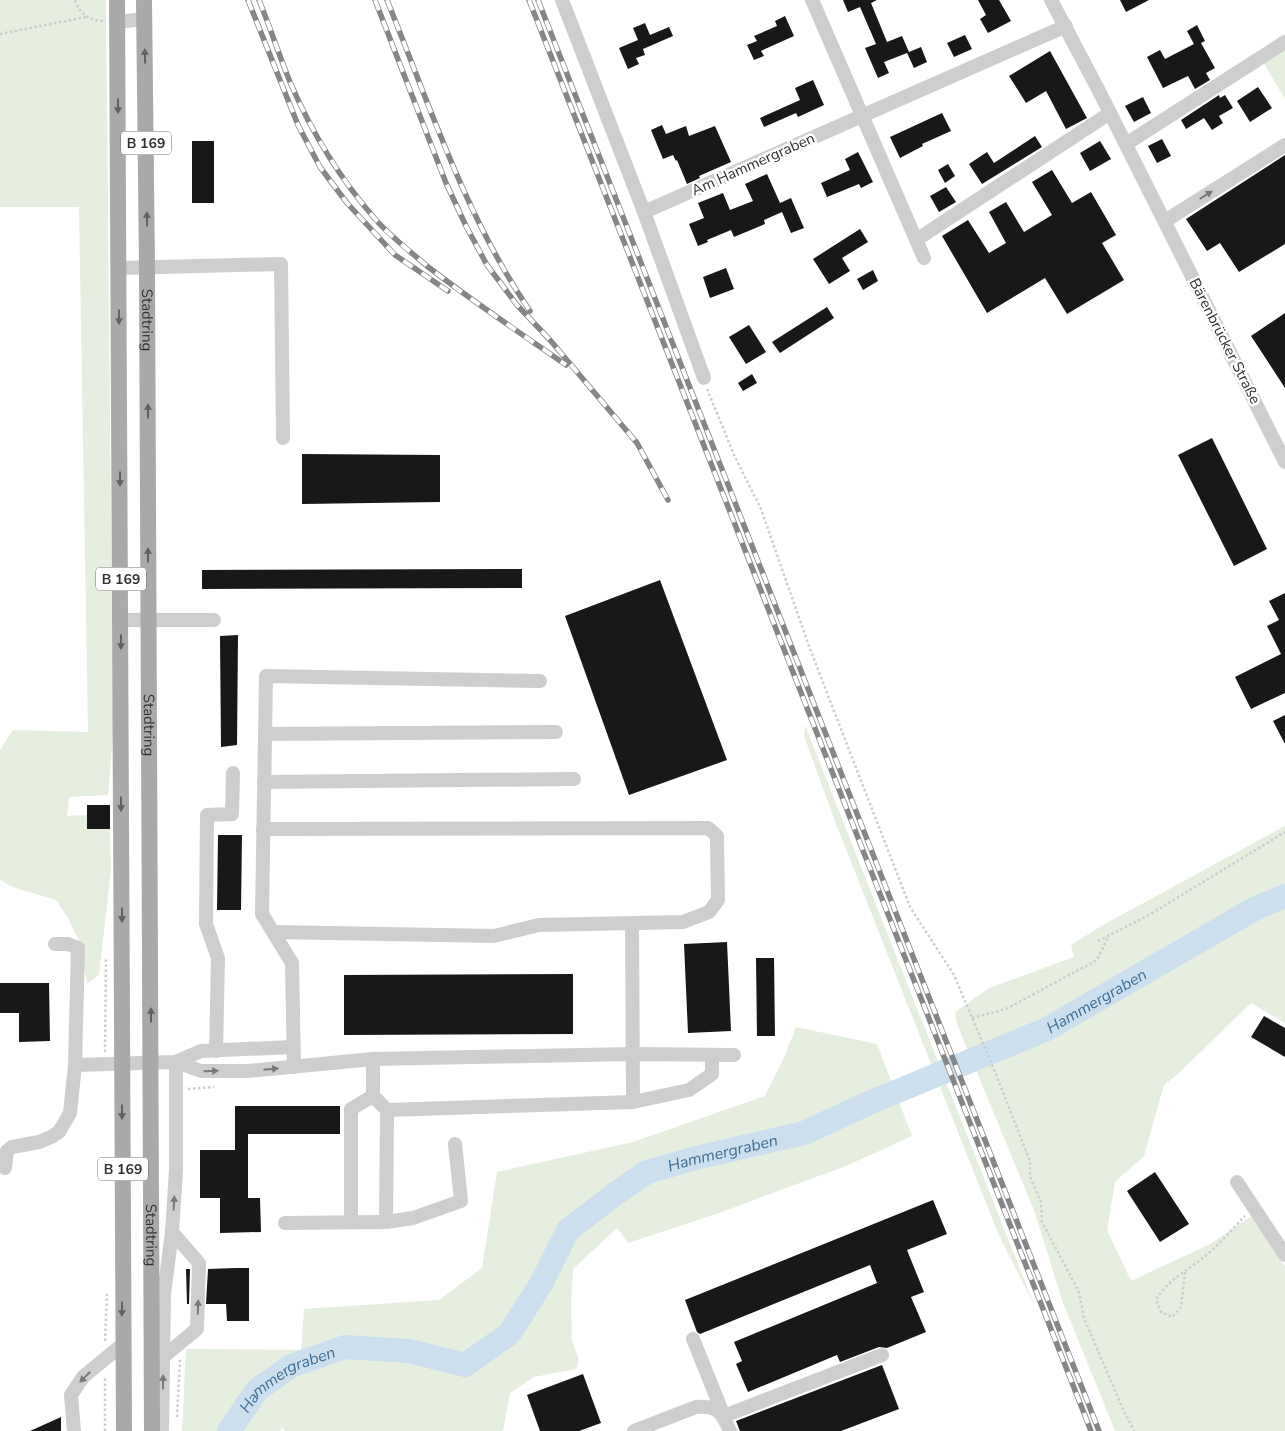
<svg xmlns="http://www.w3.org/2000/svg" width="1285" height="1431" viewBox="0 0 1285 1431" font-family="'Nunito Sans',sans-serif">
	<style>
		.green { fill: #e6eedf }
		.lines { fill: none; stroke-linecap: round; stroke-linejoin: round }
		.river { stroke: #ccdfee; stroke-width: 24 }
		.building { fill: #181818 }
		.path { stroke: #cecece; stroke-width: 2.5; stroke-dasharray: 2.5 2.5; stroke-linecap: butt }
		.minor { stroke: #cecece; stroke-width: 14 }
		.major { stroke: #a9a9a9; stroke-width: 16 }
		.rail-casing { stroke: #868686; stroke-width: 5.5 }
		.rail { stroke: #fff; stroke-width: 4; stroke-dasharray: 11; stroke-linecap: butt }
		.oneway { fill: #616161 }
		.oneway2 { fill: #787878 }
		.labels { text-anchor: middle; stroke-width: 5; stroke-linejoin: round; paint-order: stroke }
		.shield { fill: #fff; stroke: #6f6f6f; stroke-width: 1 }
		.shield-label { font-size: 14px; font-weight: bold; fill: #313131 }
		.street-label { font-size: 15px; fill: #313131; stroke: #fff }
		.water-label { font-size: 16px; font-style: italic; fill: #3c6e96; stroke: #fff }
	</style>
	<rect width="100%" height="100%" fill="#fff"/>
	<!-- green -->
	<g class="green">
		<polygon points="0,0 106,0 113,735 108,795 69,797 67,816 87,815 110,829 111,870 99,975 87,984 80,943 68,918 56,900 13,887 0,880 0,750 13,730 88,732 79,207 0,207"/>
		<polygon points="1285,46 1285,99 1262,60"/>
		<polygon points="805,725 1035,1307 998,1233 836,824 804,736"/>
		<polygon points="1285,826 1285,1023 1251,1003 1177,1075 1164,1085 1144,1156 1115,1182 1107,1230 1131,1281 1210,1244 1253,1215 1285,1266 1285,1431 1115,1431 1062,1300 1035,1213 957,1024 955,1012 989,988 1074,957 1071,945 1103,925"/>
		<polygon points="796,1027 877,1044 912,1136 846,1166 719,1213 628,1243 617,1228 573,1269 571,1304 572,1341 579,1360 576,1369 534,1377 510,1393 503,1431 285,1431 282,1427 280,1431 182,1431 186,1349 301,1350 304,1309 439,1300 482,1268 497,1172 633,1142 765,1096 783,1060"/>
	</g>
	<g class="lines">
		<!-- river -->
		<path class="river" id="s1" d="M229,1431L257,1390L291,1366L345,1347L409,1351L465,1365L509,1334L541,1284L568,1230L615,1194L647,1172L692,1159L804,1133L869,1103L1047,1029L1256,908L1285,896"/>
	</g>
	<!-- building -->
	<g class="building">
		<polygon points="843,0 877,0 871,3 887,42 902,36 909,52 921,47 927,62 914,68 907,53 884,62 889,73 878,78 865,48 876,44 860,7 848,12"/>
		<polygon points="978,0 999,0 1011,21 988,33 980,19 986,15"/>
		<polygon points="1120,0 1149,0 1126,12"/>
		<polygon points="785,16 794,36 765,49 761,51 764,56 754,60 747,45 757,41 754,36 777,26 775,21"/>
		<polygon points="645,23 650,35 669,27 673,36 643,49 645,55 636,58 639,64 628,69 619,48 638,40 633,28"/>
		<polygon points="1197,25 1205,41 1201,43 1215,68 1206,73 1210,80 1195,89 1188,76 1163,88 1147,57 1160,50 1165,59 1194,44 1187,31"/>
		<polygon points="965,35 972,49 954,57 947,43"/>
		<polygon points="1050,51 1087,118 1066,129 1046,91 1026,103 1009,76"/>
		<polygon points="813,80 824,105 798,117 796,113 764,127 760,118 800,100 795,88"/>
		<polygon points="1258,87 1272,108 1250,122 1237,101"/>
		<polygon points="1219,95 1220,98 1225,95 1233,108 1219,116 1223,123 1212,130 1204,118 1186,129 1181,120"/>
		<polygon points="1143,97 1151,113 1134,122 1125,106"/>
		<polygon points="942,113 951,131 922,144 923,146 900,158 890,137"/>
		<polygon points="662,125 666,134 686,126 689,136 715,126 731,162 699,176 700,178 687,184 677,160 676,161 673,155 663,159 651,130"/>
		<polygon points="1035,136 1042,147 982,184 969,164 987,152 994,163"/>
		<polygon points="1162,139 1171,156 1157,163 1148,146"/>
		<rect x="192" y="141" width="22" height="62"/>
		<polygon points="1100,141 1111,159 1090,171 1080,153"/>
		<polygon points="858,152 873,182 861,188 859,184 827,197 821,183 850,170 845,159"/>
		<polygon points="1285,155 1285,244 1239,272 1220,243 1207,251 1186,219"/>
		<polygon points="948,164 955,176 945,183 938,170"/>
		<polygon points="1052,170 1072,203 1091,192 1116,235 1102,243 1124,280 1067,314 1045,278 987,313 942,236 968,220 989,253 1006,243 989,212 1006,202 1024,232 1052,215 1032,182"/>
		<polygon points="767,174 780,203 791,198 804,228 791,233 782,212 764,220 765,224 734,237 731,230 707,240 708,242 698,246 689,224 704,218 698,203 723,193 730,210 753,201 745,184"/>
		<polygon points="946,187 956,202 939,212 930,196"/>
		<polygon points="860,229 868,242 842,258 850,271 829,284 813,259"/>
		<polygon points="726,268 734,289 710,298 703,277"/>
		<polygon points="873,270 878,281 863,290 857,279"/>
		<polygon points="827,307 834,318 780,353 772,342"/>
		<polygon points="1285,313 1285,388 1251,336"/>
		<polygon points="749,325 766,352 746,364 729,337"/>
		<polygon points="752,374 757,383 743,391 738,383"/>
		<polygon points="1212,438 1267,549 1234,566 1178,455"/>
		<polygon points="302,454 440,455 440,502 302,504"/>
		<polygon points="522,569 522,588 202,589 202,570"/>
		<polygon points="660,580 727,760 629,795 565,616"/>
		<polygon points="1285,593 1285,693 1251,709 1235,677 1281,654 1267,626 1279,620 1269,601"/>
		<polygon points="238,635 237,745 221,747 220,636"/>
		<polygon points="1285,715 1285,744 1273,721"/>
		<rect x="87" y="805" width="23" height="24"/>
		<polygon points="218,835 242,835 241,910 217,910"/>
		<polygon points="727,942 731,1031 688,1033 684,944"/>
		<polygon points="756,958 774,958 775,1036 757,1036"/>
		<polygon points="573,974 573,1034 344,1035 344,975"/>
		<polygon points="0,983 49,983 50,1041 19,1042 19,1013 0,1013"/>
		<polygon points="1264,1016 1285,1028 1285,1057 1251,1037"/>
		<polygon points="235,1106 340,1106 340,1134 248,1134 248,1198 260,1198 261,1232 220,1233 220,1198 200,1198 200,1150 235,1150"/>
		<polygon points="1155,1172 1189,1224 1160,1242 1127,1191"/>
		<polygon points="933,1200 947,1234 907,1250 924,1292 911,1297 926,1332 887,1348 879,1347 840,1362 837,1355 748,1392 736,1364 742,1361 734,1342 877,1283 870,1265 700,1334 697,1332 685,1300"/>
		<polygon points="236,1268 249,1268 249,1321 227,1321 226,1304 206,1304 208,1269"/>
		<polygon points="186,1269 190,1269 189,1304 187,1304"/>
		<polygon points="882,1365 899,1409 841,1431 740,1431 736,1421"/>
		<polygon points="583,1374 601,1423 579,1431 540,1431 527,1395"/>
		<polygon points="61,1417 61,1431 30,1431"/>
	</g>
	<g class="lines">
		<!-- path -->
		<g class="path">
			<path d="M75,0C80,14 88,20 103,21"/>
			<polyline points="0,34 86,17"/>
			<polyline points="707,389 735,457 761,509 810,649 910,907 954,975 995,1072 1030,1161 1030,1177 1041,1202 1042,1222 1079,1292 1084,1318 1122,1407 1134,1431"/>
			<polyline points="1098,941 1149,915 1285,832"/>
			<polyline points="972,1018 1006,1009 1097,960 1108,937"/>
			<polyline points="105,1052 106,957"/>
			<polyline points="188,1089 214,1087"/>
			<path d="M1185,1272L1181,1307L1172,1317L1161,1312L1156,1300C1166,1281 1188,1270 1204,1257C1219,1245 1232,1229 1245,1216"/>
			<polyline points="105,1341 107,1294"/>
			<polyline points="177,1417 180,1360"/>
			<polyline points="105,1431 105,1376"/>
		</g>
		<!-- minor -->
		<g class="minor">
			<polyline points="562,0 644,212 1066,26"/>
			<polyline points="812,0 924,258"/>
			<polyline points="1051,0 1099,91 1285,462"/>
			<polyline points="117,22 144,19"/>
			<polyline points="1126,144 1285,42"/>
			<polyline points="644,212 704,378"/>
			<polyline points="1165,221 1285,145"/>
			<polyline points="916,240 1110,113"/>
			<polyline points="119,268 281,264 283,438"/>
			<polyline points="121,620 214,620"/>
			<polyline points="265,734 556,732"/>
			<polyline points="264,782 574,779"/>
			<polyline points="263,829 708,828 717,836 718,900 709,912 683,922 539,925 494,936 274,932"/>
			<polyline points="632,924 633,1102"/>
			<polyline points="216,1051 218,958 206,924 207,815 232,814 233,773"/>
			<polyline points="373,1059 373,1096 387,1110 633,1102 689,1090 712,1074 712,1055"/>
			<polyline points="176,1062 201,1071 248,1071 373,1059 632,1054 734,1055"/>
			<polyline points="75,1065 176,1062 201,1051 293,1047"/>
			<polyline points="294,1067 292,963 262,914 266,676 540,681"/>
			<polyline points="387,1110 386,1222 413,1218 461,1201 455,1144"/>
			<polyline points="5,1168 7,1151 12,1147 39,1142 51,1137 59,1132 70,1113 75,1065 78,948 68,944 55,944"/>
			<polyline points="1237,1182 1285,1255"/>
			<polyline points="351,1222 351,1109 373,1096"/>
			<polyline points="285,1223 386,1222"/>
			<polyline points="693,1339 724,1416 882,1355"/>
			<polyline points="163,1357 197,1329 199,1263 172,1232"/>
			<polyline points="74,1431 71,1395 83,1377 122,1345"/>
			<polyline points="162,1431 164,1294 172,1232 176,1170 176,1062"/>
			<path d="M634,1431L696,1407C718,1405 722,1413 730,1431"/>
		</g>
		<!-- major -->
		<g class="major">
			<polyline points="117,0 124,1431"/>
			<path id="s2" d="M144,0L147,267L152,1431"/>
		</g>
		<!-- rail casing -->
		<g class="rail-casing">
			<g id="rail">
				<polyline points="248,0 298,125 320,167 347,203 395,255 448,291"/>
				<path d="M259,0C270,27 279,55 290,82C311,131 341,180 376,220C391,237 410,251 427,266C472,301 519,332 566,365"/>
				<polyline points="375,0 446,183 466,226 487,265 517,305 550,340 637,443 668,500"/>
				<path d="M387,0C430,106 465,216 530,311"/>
				<polyline points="529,0 1091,1431"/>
				<polyline points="538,0 1099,1431"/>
			</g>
		</g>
		<!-- rail -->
		<use href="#rail" class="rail"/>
	</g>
	<!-- one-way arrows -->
	<defs><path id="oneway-solid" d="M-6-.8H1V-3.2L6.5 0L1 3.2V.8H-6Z" transform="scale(1.25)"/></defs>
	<g class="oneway">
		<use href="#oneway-solid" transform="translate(145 56) rotate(-91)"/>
		<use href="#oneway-solid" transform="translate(118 106) rotate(90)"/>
		<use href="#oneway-solid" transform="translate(147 219) rotate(-91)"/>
		<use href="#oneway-solid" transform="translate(119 317) rotate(90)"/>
		<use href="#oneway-solid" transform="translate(148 411) rotate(-90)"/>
		<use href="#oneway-solid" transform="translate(120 479) rotate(90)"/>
		<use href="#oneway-solid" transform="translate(148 555) rotate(-90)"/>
		<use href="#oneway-solid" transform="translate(121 642) rotate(90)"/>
		<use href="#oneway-solid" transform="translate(121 804) rotate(90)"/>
		<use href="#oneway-solid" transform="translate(122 915) rotate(90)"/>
		<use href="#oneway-solid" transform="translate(151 1015) rotate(-90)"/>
		<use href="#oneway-solid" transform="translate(122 1112) rotate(90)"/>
		<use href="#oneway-solid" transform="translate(122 1309) rotate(91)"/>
	</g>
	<g class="oneway2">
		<use href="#oneway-solid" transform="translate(1206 195) rotate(-32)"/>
		<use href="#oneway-solid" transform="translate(271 1069) rotate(-5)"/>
		<use href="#oneway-solid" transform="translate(211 1071) rotate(-1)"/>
		<use href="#oneway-solid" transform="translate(174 1203) rotate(-87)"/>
		<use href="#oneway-solid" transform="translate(198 1307) rotate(-88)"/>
		<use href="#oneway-solid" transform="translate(85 1377) rotate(135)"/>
		<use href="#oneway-solid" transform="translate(163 1382) rotate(-89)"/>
	</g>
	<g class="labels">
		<!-- shield labels -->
		<g class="shield">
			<rect x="121" y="131.5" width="50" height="23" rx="4"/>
			<rect x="96" y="567.5" width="50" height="23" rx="4"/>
			<rect x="98" y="1157.5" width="50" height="23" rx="4"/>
		</g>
		<g class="shield-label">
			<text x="146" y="148">B 169</text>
			<text x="121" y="584">B 169</text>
			<text x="123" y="1174">B 169</text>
		</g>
		<!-- street labels -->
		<g class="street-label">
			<text transform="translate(753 164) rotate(-24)" y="5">Am Hammergraben</text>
			<text dy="5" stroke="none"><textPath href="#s2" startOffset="320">Stadtring</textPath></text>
			<text transform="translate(1225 341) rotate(63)" y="5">Bärenbrücker Straße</text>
			<text dy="5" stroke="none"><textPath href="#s2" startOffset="725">Stadtring</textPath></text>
			<text dy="5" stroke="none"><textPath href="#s2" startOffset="1235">Stadtring</textPath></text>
		</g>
		<!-- water labels -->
		<g class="water-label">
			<text dy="6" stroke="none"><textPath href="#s1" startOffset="1025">Hammergraben</textPath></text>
			<text dy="6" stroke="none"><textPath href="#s1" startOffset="620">Hammergraben</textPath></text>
			<text dy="6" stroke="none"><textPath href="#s1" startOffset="81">Hammergraben</textPath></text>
		</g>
	</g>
</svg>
